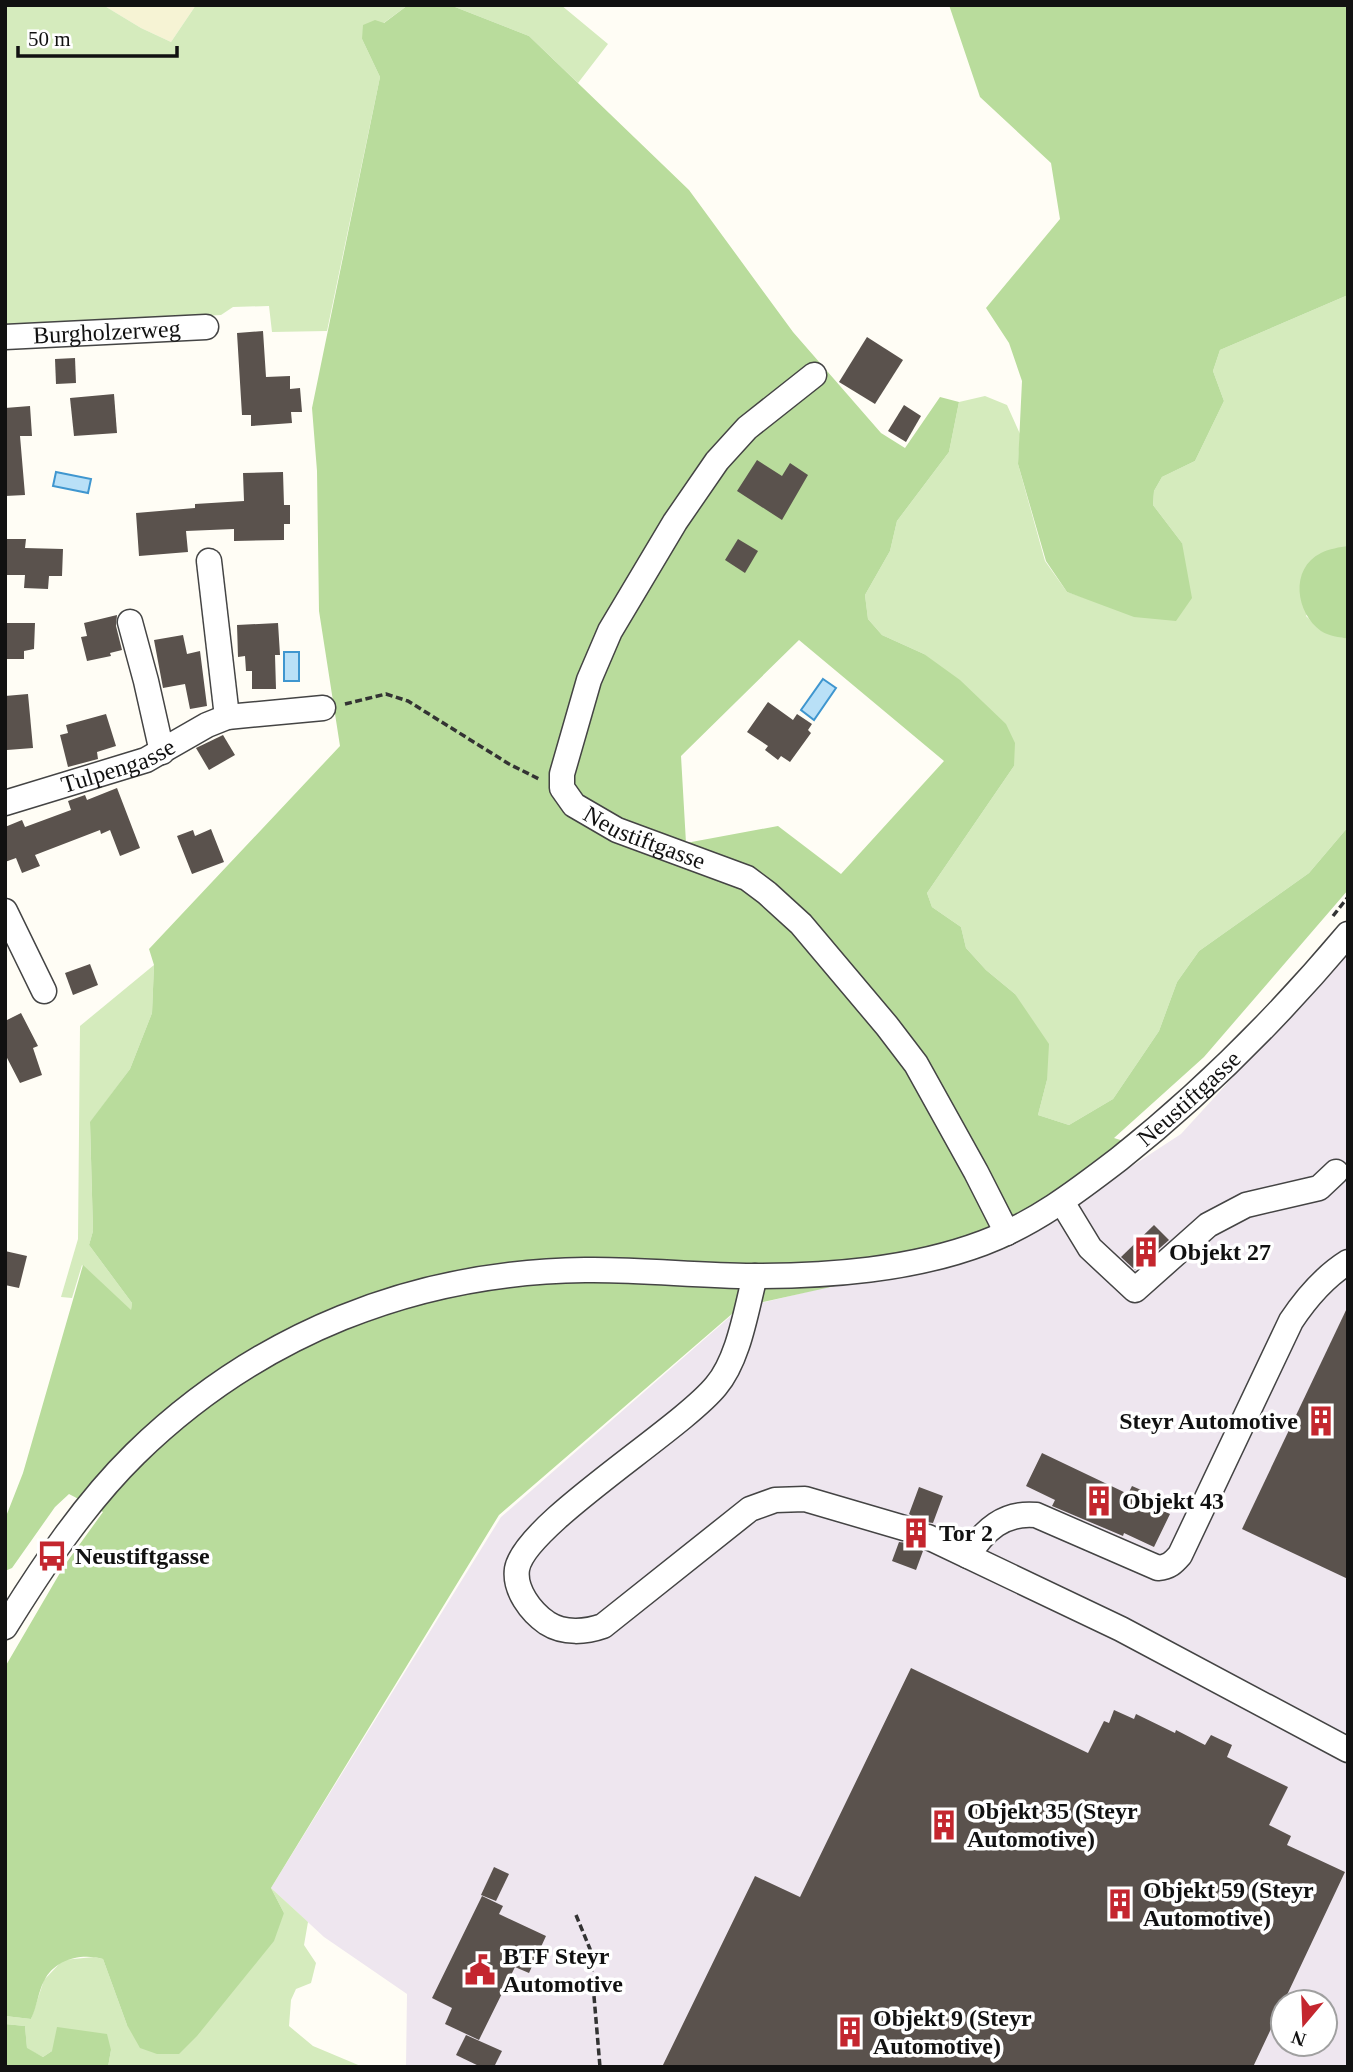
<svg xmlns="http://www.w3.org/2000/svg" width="1353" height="2072" viewBox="0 0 1353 2072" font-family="'Times New Roman',serif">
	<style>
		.industrial { fill: #eee6ef; fill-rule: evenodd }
		.farmland { fill: #f6f3d4 }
		.green { fill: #d5ebbd }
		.forest { fill: #b9dc9c; fill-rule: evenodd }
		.water { fill: #b9e0f7; stroke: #3f96cf; stroke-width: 2 }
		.building { fill: #5a524d }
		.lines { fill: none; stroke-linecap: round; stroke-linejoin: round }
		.minor-casing { stroke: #444; stroke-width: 27 }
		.path { stroke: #333; stroke-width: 3.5; stroke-dasharray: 7 3.5; stroke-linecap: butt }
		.minor { stroke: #fff; stroke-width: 24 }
		.labels { text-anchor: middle; stroke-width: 7; stroke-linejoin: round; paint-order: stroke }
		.street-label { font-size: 24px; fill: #111; stroke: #fff }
		.poi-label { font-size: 24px; font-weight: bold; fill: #111; stroke: #fff; text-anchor: start }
	</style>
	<rect width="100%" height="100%" fill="#fffdf5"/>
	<!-- industrial -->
	<path class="industrial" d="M1348,951V2067H406L407,1994L324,1937L271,1888L501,1517L740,1308L1017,1241L1181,1134ZM1283,2002H1325V2044H1283Z"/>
	<!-- farmland -->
	<polygon class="farmland" points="103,5 196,5 171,42 141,28"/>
	<!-- green -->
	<g class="green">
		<polygon points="5,5 103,5 141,28 171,42 196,5 408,5 362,39 380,77 327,331 272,332 269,306 233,307 221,315 5,327"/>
		<polygon points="450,5 561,5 608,44 578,83 529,36"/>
		<polygon points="1348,295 1348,546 1306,616 1323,632 1348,639 1348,827 1309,873 1199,951 1177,982 1159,1031 1113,1099 1069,1125 1038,1115 1047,1080 1015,994 986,970 966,948 961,927 932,907 927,893 1014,766 924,654 882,635 868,619 865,595 890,551 897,521 949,452 959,402 985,396 1007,405 1020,434 1018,464 1045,561 1067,592 1088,599 1182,543 1153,505 1154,491 1162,477 1195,461 1224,401 1213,371 1220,350"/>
		<polygon points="154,965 152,1013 130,1069 90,1123 93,1231 89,1245 132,1303 131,1311 82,1265 72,1298 61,1297 78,1239 80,1026"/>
		<polygon points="271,1888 308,1922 304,1945 316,1963 311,1983 296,1989 291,2000 289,2026 313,2046 363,2067 108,2067 111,2050 52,2051 43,2057 27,2049 25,2026 5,2024 5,2016 31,2019 44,1980 63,1960 94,1957 103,1959 127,2025 284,1913"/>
	</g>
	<!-- forest -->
	<g class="forest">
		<path d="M408,5H450L529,36L689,190L793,332L881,433L905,448L940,397L959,402L949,452L897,521L890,551L865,595L868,619L882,635L924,654L960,680L1006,724L1015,743L1014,766L927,893L932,907L961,927L966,948L986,970L1015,994L1049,1044L1047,1080L1038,1115L1069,1125L1113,1099L1159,1031L1177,982L1199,951L1309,873L1348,827V890L1204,1057L1114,1138L1146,1148L1007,1248L740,1307L499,1515L271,1888L284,1913L274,1941L197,2036L179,2054H157L140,2048L127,2025L103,1959C81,1953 55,1959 44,1981C38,1992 37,2007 31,2019L5,2016V1667L64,1566L103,1512L69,1494L55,1507L12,1568L5,1571V1519L23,1473L83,1265L131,1310L132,1303L89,1245L93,1231L90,1122L130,1069L152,1013L154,965L149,949L340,746L319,611L317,471L312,408L380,77L362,39L363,25L375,20L384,23ZM799,640L944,761L841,874L778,826L686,843L681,756Z"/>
		<polygon points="949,5 1348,5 1348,295 1220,350 1213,371 1224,401 1195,461 1162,477 1154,491 1153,505 1182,543 1192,598 1176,621 1134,617 1067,592 1046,561 1018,464 1022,381 1009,343 986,308 1060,219 1051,163 980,97"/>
		<path d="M1348,546V639C1340,637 1328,636 1321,631C1296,613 1289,569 1321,553C1329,549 1340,547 1348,546Z"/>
		<polygon points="5,2024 25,2026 27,2048 43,2057 52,2051 57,2027 107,2034 111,2050 108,2067 5,2067"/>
	</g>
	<!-- water -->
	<g class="water">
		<polygon points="56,472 91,479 88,493 53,486"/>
		<rect x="284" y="652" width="15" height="29"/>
		<polygon points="823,679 836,688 814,720 801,710"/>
	</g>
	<!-- building -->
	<g class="building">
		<polygon points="263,331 266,377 290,376 290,389 300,388 302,412 291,412 292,423 251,426 251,415 242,415 237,333"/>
		<polygon points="867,337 903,360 875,404 839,382"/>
		<polygon points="75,358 76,383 56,384 55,359"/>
		<polygon points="114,394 117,433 74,436 70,398"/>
		<polygon points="904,405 921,416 906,442 888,431"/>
		<polygon points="30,406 32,436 20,436 25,495 5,496 5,408"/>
		<polygon points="757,460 782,476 790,463 808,475 782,520 737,491"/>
		<polygon points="283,472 284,505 290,505 290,524 284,524 284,540 234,541 234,529 186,531 188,552 139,556 136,513 195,508 195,504 244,501 243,473"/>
		<polygon points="5,539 26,539 25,548 63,549 62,576 49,576 48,589 24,588 25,575 5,575"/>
		<polygon points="738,539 758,551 745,573 725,560"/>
		<polygon points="117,615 116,626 122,650 110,653 111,656 87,661 81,637 87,636 84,623"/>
		<polygon points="5,623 35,623 34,649 24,651 24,659 5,659"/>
		<polygon points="278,623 280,655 275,655 276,689 252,689 252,671 246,671 245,656 238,657 237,625"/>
		<polygon points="183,635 187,654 200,651 207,706 190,709 185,684 163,688 154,640"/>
		<polygon points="28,694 33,748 7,750 5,696"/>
		<polygon points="768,702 793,720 797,714 812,724 808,730 811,733 790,762 781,756 778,760 765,750 768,746 747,732"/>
		<polygon points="106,714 116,746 97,752 98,759 68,767 60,735 68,733 66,725"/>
		<polygon points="223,735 235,755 209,770 196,748"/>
		<polygon points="117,788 140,848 120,856 110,830 101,834 100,830 35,855 40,866 22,873 16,858 5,862 5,827 22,820 25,827 71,810 68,801 85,795 87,800"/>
		<polygon points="211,829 224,862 192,874 177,836 193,830 195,836"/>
		<polygon points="90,964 98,985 73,995 65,973"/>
		<polygon points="21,1013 38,1046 33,1048 42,1075 20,1083 5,1054 5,1021"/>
		<polygon points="1154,1225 1169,1240 1135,1270 1121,1257"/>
		<polygon points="5,1251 27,1256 19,1288 5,1285"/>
		<polygon points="1348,1306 1348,1579 1242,1529"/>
		<polygon points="1042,1453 1128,1494 1132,1486 1148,1493 1143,1502 1170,1514 1154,1547 1124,1533 1123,1536 1052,1506 1055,1500 1026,1486"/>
		<polygon points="919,1487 943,1496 933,1523 926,1522 919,1526 915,1518 909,1514"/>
		<polygon points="913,1539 916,1546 923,1551 916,1570 892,1561 899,1542 907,1543"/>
		<polygon points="911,1668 1088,1753 1104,1721 1109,1723 1114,1710 1134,1719 1136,1714 1175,1733 1176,1730 1205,1745 1211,1735 1232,1745 1227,1757 1288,1787 1269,1825 1291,1836 1287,1845 1345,1872 1253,2067 662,2067 755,1876 800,1897"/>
		<polygon points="494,1867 509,1874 496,1901 481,1895"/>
		<polygon points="482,1896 503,1906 499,1914 546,1936 529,1973 515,1967 479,2040 445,2024 452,2008 432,1998"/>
		<polygon points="466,2035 502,2051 494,2067 481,2067 456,2055"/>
	</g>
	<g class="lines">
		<!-- minor casing -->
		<g class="minor-casing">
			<g id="minor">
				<path id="s1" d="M5,337L206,327"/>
				<path id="s2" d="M814,375L747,428L717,461L675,522L610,631L589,680L562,774V788L574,805L617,830L747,878L767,893L801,924L887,1026L916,1064L976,1172L1007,1233"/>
				<polyline points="209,561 227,717"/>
				<polyline points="130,622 146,681 162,752"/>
				<path id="s3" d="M5,803L146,760L207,725L227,717L323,708"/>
				<polyline points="5,911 44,991"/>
				<polyline points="1062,1202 1090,1248 1135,1290 1208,1225 1246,1205 1319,1188 1336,1172"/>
				<path d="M755,1276C746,1310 739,1359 716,1386C680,1430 524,1525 517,1569C514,1590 531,1612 547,1623C564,1634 586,1632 603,1626L750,1509L775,1500L805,1499L904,1528"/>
				<polyline points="928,1537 1121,1629 1348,1750"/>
				<path d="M968,1556C984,1530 1004,1512 1036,1515L1158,1568C1169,1567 1173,1563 1180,1555L1291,1321C1307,1297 1324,1277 1348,1262"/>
				<path id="s4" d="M5,1627C42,1567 85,1503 135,1454C258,1334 414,1272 585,1270C641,1269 697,1276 753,1276C829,1276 911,1270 983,1243C1034,1224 1076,1192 1119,1159C1202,1093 1279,1016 1348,934"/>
			</g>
		</g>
		<!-- path -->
		<g class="path">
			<polyline points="345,704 386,694 408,701 509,764 541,780"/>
			<polyline points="1333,916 1348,897"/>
			<polyline points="576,1915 590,1949 600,2067"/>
		</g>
		<!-- minor -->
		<use href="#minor" class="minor"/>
	</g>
	<!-- icons -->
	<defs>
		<g id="building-bare" transform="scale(2.415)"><path d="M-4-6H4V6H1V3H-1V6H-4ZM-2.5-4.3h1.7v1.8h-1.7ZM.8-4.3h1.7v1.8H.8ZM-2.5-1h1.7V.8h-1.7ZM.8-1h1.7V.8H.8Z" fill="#c4262e" stroke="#fff" stroke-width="2.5" paint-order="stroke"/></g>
		<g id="bus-bare" transform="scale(2.415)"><path d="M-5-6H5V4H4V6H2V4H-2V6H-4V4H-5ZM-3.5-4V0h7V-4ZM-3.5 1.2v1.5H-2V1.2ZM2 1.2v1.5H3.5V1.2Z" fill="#c4262e" stroke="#fff" stroke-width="2.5" paint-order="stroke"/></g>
		<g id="civic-bare" transform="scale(2.415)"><path d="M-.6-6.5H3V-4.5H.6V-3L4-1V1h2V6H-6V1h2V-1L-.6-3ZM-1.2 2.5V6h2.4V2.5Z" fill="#c4262e" stroke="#fff" stroke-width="2.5" paint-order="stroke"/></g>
	</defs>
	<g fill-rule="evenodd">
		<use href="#building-bare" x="1146" y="1252"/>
		<use href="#building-bare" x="1321" y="1421"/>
		<use href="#building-bare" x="1099" y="1501"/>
		<use href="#building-bare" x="916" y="1533"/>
		<use href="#bus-bare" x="52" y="1556"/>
		<use href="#building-bare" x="944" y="1825"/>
		<use href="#building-bare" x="1120" y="1904"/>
		<use href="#civic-bare" x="480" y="1970"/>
		<use href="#building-bare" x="850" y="2032"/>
	</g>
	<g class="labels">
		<!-- street labels -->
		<g class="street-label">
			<text dy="8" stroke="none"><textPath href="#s1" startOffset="102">Burgholzerweg</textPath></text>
			<text dy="8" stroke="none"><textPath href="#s3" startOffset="119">Tulpengasse</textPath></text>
			<text dy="8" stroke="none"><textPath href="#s2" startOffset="595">Neustiftgasse</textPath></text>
			<text dy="8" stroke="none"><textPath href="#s4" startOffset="1370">Neustiftgasse</textPath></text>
		</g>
		<!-- poi labels -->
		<g class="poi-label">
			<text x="1169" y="1260">Objekt 27</text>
			<text x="1298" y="1429" text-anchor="end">Steyr Automotive</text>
			<text x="1122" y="1509">Objekt 43</text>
			<text x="939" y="1541">Tor 2</text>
			<text x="75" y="1564">Neustiftgasse</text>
			<text x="967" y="1819">Objekt 35 (Steyr<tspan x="967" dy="28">Automotive)</tspan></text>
			<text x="1143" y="1898">Objekt 59 (Steyr<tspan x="1143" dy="28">Automotive)</tspan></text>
			<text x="503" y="1964">BTF Steyr<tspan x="503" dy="28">Automotive</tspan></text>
			<text x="873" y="2026">Objekt 9 (Steyr<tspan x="873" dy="28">Automotive)</tspan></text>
		</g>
	</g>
	<!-- border -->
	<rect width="1353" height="2072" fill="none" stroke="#111111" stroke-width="14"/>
	<!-- north arrow -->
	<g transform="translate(1304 2023) rotate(199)"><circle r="33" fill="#ffffff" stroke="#a0a0a0" stroke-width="2"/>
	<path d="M0-5L12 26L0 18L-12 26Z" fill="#c4262e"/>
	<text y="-10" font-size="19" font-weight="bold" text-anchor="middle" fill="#111111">N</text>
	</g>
	<!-- scale -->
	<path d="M18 46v10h159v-10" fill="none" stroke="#111111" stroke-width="3.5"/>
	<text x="28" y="46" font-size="21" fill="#111111" stroke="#ffffff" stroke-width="5" paint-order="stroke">50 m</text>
</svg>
